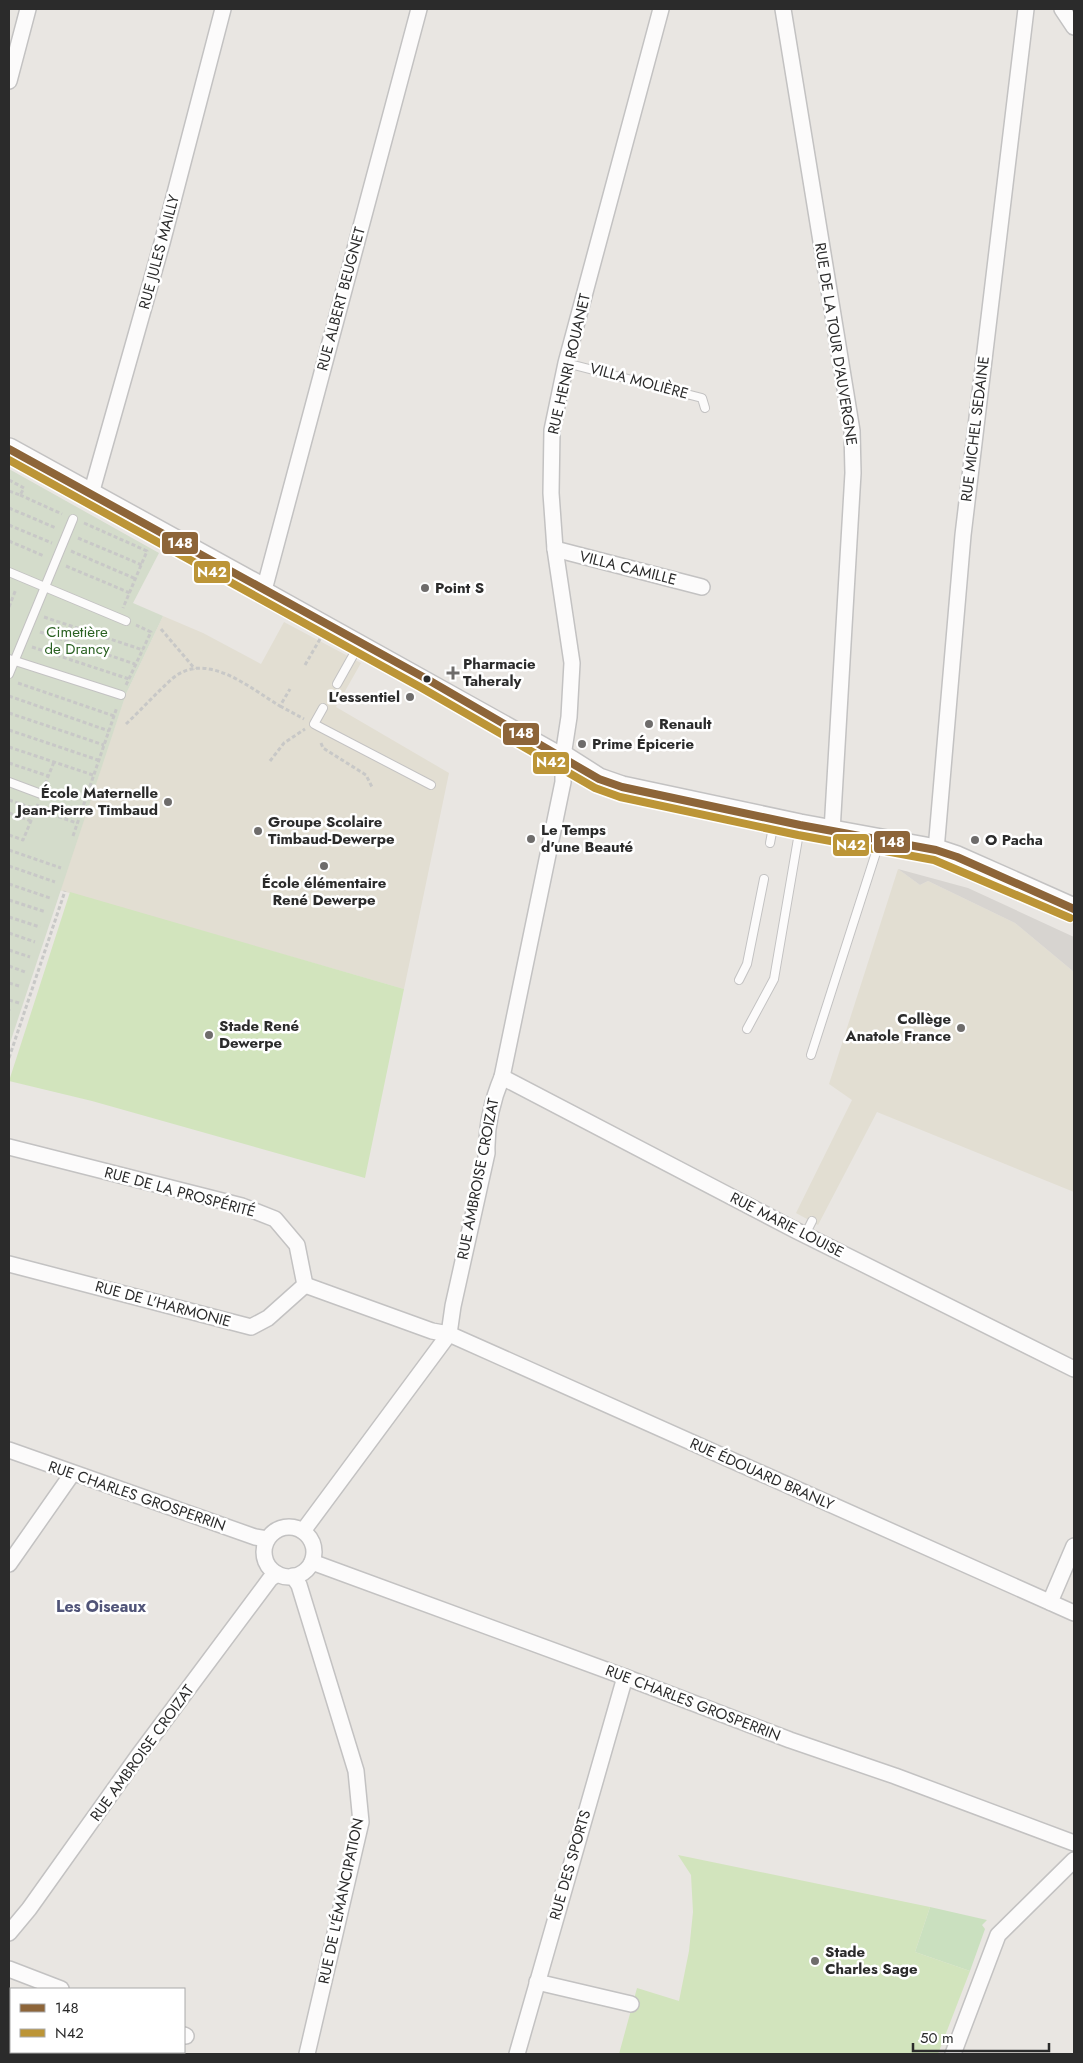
<svg xmlns="http://www.w3.org/2000/svg" width="1083" height="2063" viewBox="0 0 1083 2063" font-family="Jost,sans-serif">
	<style>
		.education { fill: #e2ded2 }
		.green { fill: #cae0bf }
		.cemetery { fill: #d4dccb }
		.pitch { fill: #d2e4bd }
		.plaza { fill: #d7d4d0 }
		.lines { fill: none; stroke-linecap: round; stroke-linejoin: round }
		.service-casing { stroke: #c3c2c2; stroke-width: 10 }
		.minor-casing { stroke: #c3c2c2; stroke-width: 18 }
		.secondary-casing { stroke: #c3c2c2; stroke-width: 24 }
		.path { stroke: #c8c8c7; stroke-width: 3; stroke-dasharray: 4 2.5; stroke-linecap: butt }
		.service { stroke: #fcfbfb; stroke-width: 8 }
		.minor { stroke: #fcfbfb; stroke-width: 15 }
		.secondary { stroke: #fcfbfb; stroke-width: 21 }
		.bus-1-casing { stroke: #fff; stroke-width: 11 }
		.bus-2-casing { stroke: #fff; stroke-width: 11 }
		.bus-1 { stroke: #8d6539; stroke-width: 8 }
		.bus-2 { stroke: #bc9537; stroke-width: 8 }
		.poi-dot { fill: #6e6c6b; stroke: #fff; stroke-width: 2 }
		.bus-dot { fill: #2b2b2b; stroke: #fff; stroke-width: 2 }
		.labels { text-anchor: middle; stroke-width: 5; stroke-linejoin: round; paint-order: stroke }
		.street-label { font-size: 15px; fill: #2b2b2b; stroke: #fff }
		.poi-label { font-size: 15px; font-weight: bold; fill: #2b2b2b; stroke: #fff; text-anchor: start }
		.park-label { font-size: 15px; fill: #2a6122; stroke: #fff }
		.neighbourhood-label { font-size: 16px; font-weight: bold; fill: #505478; stroke: #fff }
		.line-badge { stroke: #fff; stroke-width: 2 }
		.badge-label { font-size: 14px; text-anchor: middle; font-weight: bold; fill: #fff }
	</style>
	<rect width="100%" height="100%" fill="#e9e6e2"/>
	<!-- education -->
	<g class="education">
		<polygon points="163,616 203,633 261,664 284,622 361,663 336,707 449,773 404,989 59,890 126,694"/>
		<polygon points="898,869 920,885 928,881 1015,923 1074,972 1074,1192 877,1112 818,1225 796,1213 852,1100 829,1084"/>
	</g>
	<!-- green -->
	<polygon class="green" points="930,1907 987,1920 982,1925 985,1929 970,1971 915,1952"/>
	<!-- cemetery -->
	<polygon class="cemetery" points="9,469 159,553 133,603 163,616 126,694 9,1046"/>
	<!-- pitch -->
	<g class="pitch">
		<polygon points="70,892 404,989 365,1178 92,1101 9,1081"/>
		<polygon points="678,1855 930,1907 915,1952 970,1971 938,2054 619,2054 637,1988 679,2001 689,1951 693,1912 691,1875"/>
	</g>
	<!-- plaza -->
	<polygon class="plaza" points="898,869 968,888 1074,937 1074,972 1015,923 928,881 920,885"/>
	<g class="lines">
		<!-- service casing -->
		<g class="service-casing">
			<g id="service">
				<polyline points="566,363 702,398 705,408"/>
				<polyline points="9,572 126,621"/>
				<polyline points="9,659 121,695"/>
				<polyline points="9,674 73,519"/>
				<polyline points="337,684 360,643"/>
				<polyline points="323,708 314,724 431,785"/>
				<polyline points="9,782 41,794"/>
				<polyline points="770,843 774,822"/>
				<polyline points="739,980 747,964 764,879"/>
				<polyline points="747,1029 774,979 800,827"/>
				<polyline points="811,1055 880,840"/>
				<polyline points="805,1235 812,1221"/>
			</g>
		</g>
		<!-- minor casing -->
		<g class="minor-casing">
			<g id="minor">
				<polyline points="783,9 852,431 853,473 832,831"/>
				<polyline points="1062,9 1074,27"/>
				<polyline points="9,81 28,9"/>
				<polyline points="91,494 162,243 223,9"/>
				<polyline points="555,549 702,587"/>
				<polyline points="258,586 563,756"/>
				<polyline points="264,590 419,9"/>
				<polyline points="936,850 963,535 1026,9"/>
				<polyline points="502,1077 795,1230 1074,1369"/>
				<polyline points="9,1147 242,1206 275,1219 297,1245 305,1285"/>
				<polyline points="9,1264 251,1327 268,1318 305,1285"/>
				<polyline points="305,1285 432,1331 449,1334 1074,1613"/>
				<polyline points="9,1450 255,1537 267,1539"/>
				<circle cx="289" cy="1552" r="25"/>
				<path d="M303,1531L449,1334L453,1306L487,1153C486,1126 492,1101 502,1077L563,782V756L569,717L572,663L555,549L551,493L552,430L566,363L661,9"/>
				<polyline points="312,1562 625,1677 790,1740 895,1776 1074,1843"/>
				<polyline points="9,1564 72,1474"/>
				<polyline points="293,1576 299,1585 356,1771 361,1822 307,2054"/>
				<polyline points="1050,1602 1074,1546"/>
				<polyline points="9,1933 29,1909 138,1756 270,1579 277,1574"/>
				<polyline points="9,1969 61,1989"/>
				<polyline points="537,1982 631,2004"/>
				<polyline points="184,2035 186,2036"/>
				<polyline points="517,2054 625,1677"/>
				<polyline points="953,2054 998,1935 1074,1860"/>
			</g>
		</g>
		<!-- secondary casing -->
		<g class="secondary-casing">
			<g id="secondary">
				<polyline points="9,449 258,586"/>
				<polyline points="563,756 599,779 622,787 800,825 936,850 957,857 1074,909"/>
			</g>
		</g>
		<!-- path -->
		<g class="path">
			<polyline points="9,480 24,488 20,495 9,491"/>
			<polyline points="20,495 62,514"/>
			<polyline points="9,508 56,528"/>
			<polyline points="84,523 147,551 123,608"/>
			<polyline points="9,525 52,543"/>
			<polyline points="78,538 142,565"/>
			<polyline points="9,541 44,556"/>
			<polyline points="71,551 136,579"/>
			<polyline points="66,566 130,593"/>
			<polyline points="9,607 16,589"/>
			<polyline points="44,617 143,650"/>
			<polyline points="161,629 195,669"/>
			<polyline points="40,632 135,664"/>
			<polyline points="32,647 129,679"/>
			<polyline points="305,665 320,639"/>
			<polyline points="18,683 114,716"/>
			<polyline points="126,685 151,632 136,625"/>
			<polyline points="9,696 109,731"/>
			<polyline points="280,706 304,719"/>
			<polyline points="9,713 104,745"/>
			<path d="M126,724C142,709 157,692 173,678C207,650 251,689 280,706L290,689"/>
			<polyline points="9,730 98,760"/>
			<polyline points="321,743 323,748 366,775 372,787"/>
			<polyline points="9,747 93,775"/>
			<polyline points="270,761 284,743 305,729"/>
			<polyline points="9,763 48,776"/>
			<polyline points="45,784 54,762"/>
			<polyline points="9,800 77,823"/>
			<polyline points="9,813 31,821"/>
			<polyline points="9,835 23,840 38,804"/>
			<polyline points="73,836 117,707"/>
			<polyline points="9,850 61,868"/>
			<polyline points="9,866 55,882"/>
			<polyline points="9,884 50,898"/>
			<polyline points="9,900 46,912"/>
			<polyline points="9,917 40,927"/>
			<polyline points="9,933 35,942"/>
			<polyline points="9,950 30,957"/>
			<polyline points="9,966 25,972"/>
			<polyline points="9,983 19,986"/>
			<polyline points="9,1000 19,1003"/>
			<polyline points="9,1009 9,1011"/>
			<polyline points="9,1058 65,891"/>
		</g>
		<!-- service -->
		<use href="#service" class="service"/>
		<!-- minor -->
		<use href="#minor" class="minor"/>
		<!-- secondary -->
		<use href="#secondary" class="secondary"/>
		<!-- bus-1 casing -->
		<g class="bus-1-casing">
			<polyline id="bus-1" points="9,449 425,678 599,779 622,787 800,825 936,850 957,857 1074,909"/>
		</g>
		<!-- bus-2 casing -->
		<g class="bus-2-casing">
			<polyline id="bus-2" points="9,460 420,687 595,788 620,797 798,835 934,860 1070,918"/>
		</g>
		<!-- bus-1 -->
		<use href="#bus-1" class="bus-1"/>
		<!-- bus-2 -->
		<use href="#bus-2" class="bus-2"/>
	</g>
	<!-- markers -->
	<g class="poi-dot">
		<circle cx="425" cy="588" r="5"/>
		<path d="M450.5 665.5h5v5h5v5h-5v5h-5v-5h-5v-5h5z"/>
		<circle cx="410" cy="697" r="5"/>
		<circle cx="649" cy="724" r="5"/>
		<circle cx="582" cy="744" r="5"/>
		<circle cx="168" cy="802" r="5"/>
		<circle cx="258" cy="831" r="5"/>
		<circle cx="531" cy="839" r="5"/>
		<circle cx="975" cy="840" r="5"/>
		<circle cx="324" cy="866" r="5"/>
		<circle cx="961" cy="1028" r="5"/>
		<circle cx="209" cy="1035" r="5"/>
		<circle cx="815" cy="1961" r="5"/>
	</g>
	<circle class="bus-dot" cx="427" cy="679" r="4.5"/>
	<g class="labels">
		<!-- street labels -->
		<g class="street-label">
			<text transform="translate(159 252) rotate(-75)" y="5">RUE JULES MAILLY</text>
			<text transform="translate(341 299) rotate(-75)" y="5">RUE ALBERT BEUGNET</text>
			<text transform="translate(836 344) rotate(81)" y="5">RUE DE LA TOUR D'AUVERGNE</text>
			<text transform="translate(569 364) rotate(-77)" y="5">RUE HENRI ROUANET</text>
			<text transform="translate(639 381) rotate(15)" y="5">VILLA MOLIÈRE</text>
			<text transform="translate(975 429) rotate(-83)" y="5">RUE MICHEL SEDAINE</text>
			<text transform="translate(628 568) rotate(14)" y="5">VILLA CAMILLE</text>
			<text transform="translate(478 1179) rotate(-79)" y="5">RUE AMBROISE CROIZAT</text>
			<text transform="translate(180 1192) rotate(15)" y="5">RUE DE LA PROSPÉRITÉ</text>
			<text transform="translate(787 1225) rotate(27)" y="5">RUE MARIE LOUISE</text>
			<text transform="translate(163 1304) rotate(15)" y="5">RUE DE L'HARMONIE</text>
			<text transform="translate(762 1474) rotate(24)" y="5">RUE ÉDOUARD BRANLY</text>
			<text transform="translate(137 1496) rotate(19)" y="5">RUE CHARLES GROSPERRIN</text>
			<text transform="translate(693 1703) rotate(21)" y="5">RUE CHARLES GROSPERRIN</text>
			<text transform="translate(142 1753) rotate(-54)" y="5">RUE AMBROISE CROIZAT</text>
			<text transform="translate(570 1865) rotate(-74)" y="5">RUE DES SPORTS</text>
			<text transform="translate(341 1901) rotate(-78)" y="5">RUE DE L'ÉMANCIPATION</text>
		</g>
		<!-- poi labels -->
		<g class="poi-label">
			<text x="435" y="593">Point S</text>
			<text x="463" y="669">Pharmacie<tspan x="463" dy="17">Taheraly</tspan></text>
			<text x="400" y="702" text-anchor="end">L'essentiel</text>
			<text x="659" y="729">Renault</text>
			<text x="592" y="749">Prime Épicerie</text>
			<text x="158" y="798" text-anchor="end">École Maternelle<tspan x="158" dy="17">Jean-Pierre Timbaud</tspan></text>
			<text x="268" y="827">Groupe Scolaire<tspan x="268" dy="17">Timbaud-Dewerpe</tspan></text>
			<text x="541" y="835">Le Temps<tspan x="541" dy="17">d'une Beauté</tspan></text>
			<text x="985" y="845">O Pacha</text>
			<text x="324" y="888" text-anchor="middle">École élémentaire<tspan x="324" dy="17">René Dewerpe</tspan></text>
			<text x="951" y="1024" text-anchor="end">Collège<tspan x="951" dy="17">Anatole France</tspan></text>
			<text x="219" y="1031">Stade René<tspan x="219" dy="17">Dewerpe</tspan></text>
			<text x="825" y="1957">Stade<tspan x="825" dy="17">Charles Sage</tspan></text>
		</g>
		<!-- park labels -->
		<g class="park-label">
			<text x="77" y="637">Cimetière<tspan x="77" dy="17">de Drancy</tspan></text>
		</g>
		<!-- neighbourhood labels -->
		<g class="neighbourhood-label">
			<text x="101" y="1612">Les Oiseaux</text>
		</g>
	</g>
	<g class="line-badge">
		<rect x="161" y="531" width="38" height="24" rx="5" fill="#8d6539"/>
		<rect x="193" y="560" width="38" height="24" rx="5" fill="#bc9537"/>
		<rect x="502" y="722" width="38" height="24" rx="5" fill="#8d6539"/>
		<rect x="532" y="751" width="38" height="24" rx="5" fill="#bc9537"/>
		<rect x="873" y="830" width="38" height="24" rx="5" fill="#8d6539"/>
		<rect x="832" y="833" width="38" height="24" rx="5" fill="#bc9537"/>
	</g>
	<g class="badge-label">
		<text x="180" y="548">148</text>
		<text x="212" y="577">N42</text>
		<text x="521" y="738">148</text>
		<text x="551" y="767">N42</text>
		<text x="892" y="847">148</text>
		<text x="851" y="850">N42</text>
	</g>
	<!-- border -->
	<rect width="1083" height="2063" fill="none" stroke="#2b2b2b" stroke-width="20"/>
	<!-- legend -->
	<rect x="10" y="1988" width="175" height="65" fill="#ffffff" stroke="#aaaaaa"/>
	<rect x="20" y="2004" width="25" height="8" fill="#8d6539" stroke="#aaaaaa"/>
	<text x="55" y="2013" font-size="15" fill="#2b2b2b">148</text>
	<rect x="20" y="2029" width="25" height="8" fill="#bc9537" stroke="#aaaaaa"/>
	<text x="55" y="2038" font-size="15" fill="#2b2b2b">N42</text>
	<!-- scale -->
	<path d="M913 2043v8h136v-8" fill="none" stroke="#2b2b2b" stroke-width="2.5"/>
	<text x="920" y="2043" font-size="15" fill="#2b2b2b" stroke="#ffffff" stroke-width="4" paint-order="stroke">50 m</text>
</svg>
